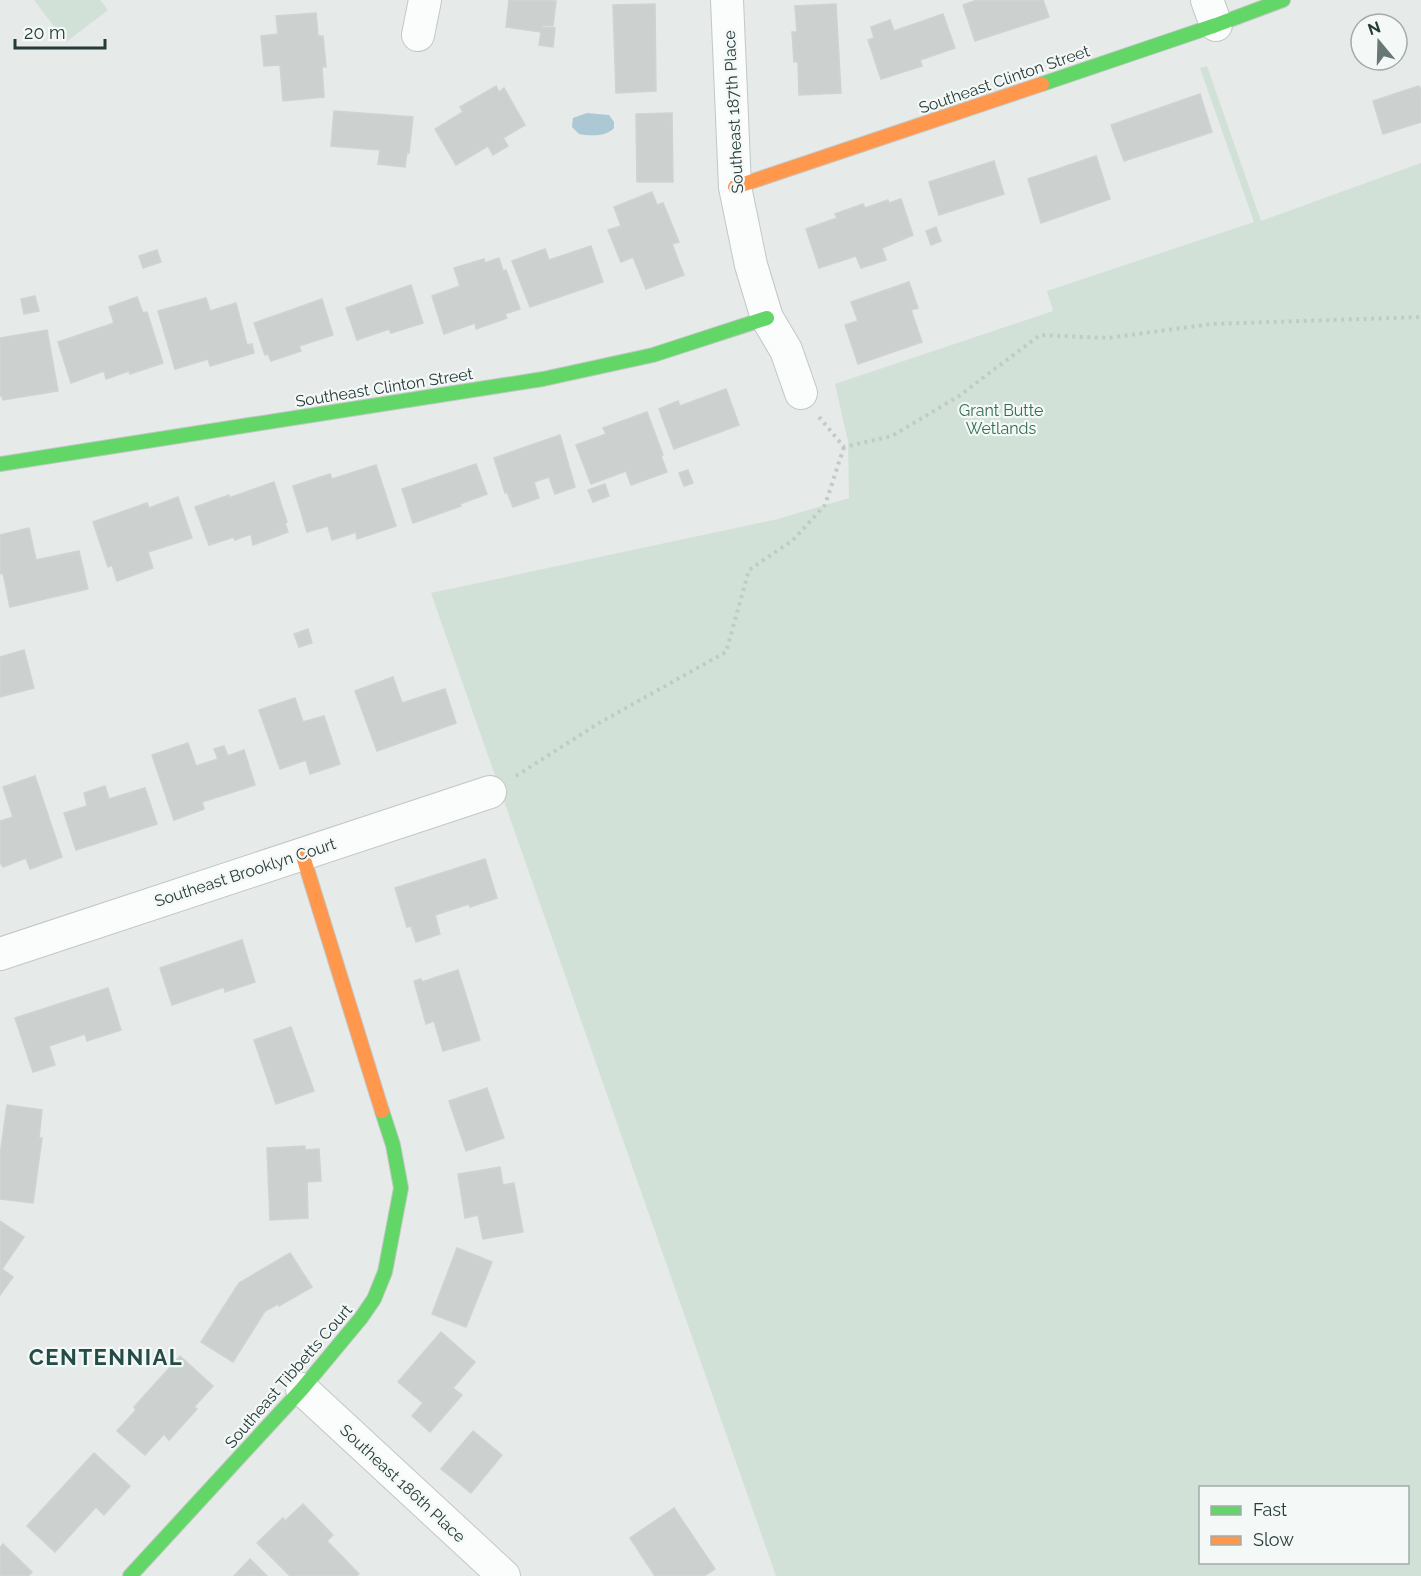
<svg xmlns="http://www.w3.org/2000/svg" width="1421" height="1576" viewBox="0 0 1421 1576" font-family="Raleway,sans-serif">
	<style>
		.green { fill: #d1e1d8; fill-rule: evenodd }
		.water { fill: #abc8d4 }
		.building { fill: #ccd1d0; stroke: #cfd3d1; stroke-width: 1.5 }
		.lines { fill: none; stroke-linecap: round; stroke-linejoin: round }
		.street-casing { stroke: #c3c7c5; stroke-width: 34 }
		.fast-casing { stroke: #c3c8c6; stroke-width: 16 }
		.slow-casing { stroke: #c3c8c6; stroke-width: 16 }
		.path { stroke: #c2cac8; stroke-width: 4; stroke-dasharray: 3 4.5; stroke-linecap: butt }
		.street { stroke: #fbfcfc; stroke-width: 32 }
		.fast { stroke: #63d668; stroke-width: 14 }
		.slow { stroke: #ff974d; stroke-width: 14 }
		.labels { text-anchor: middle; stroke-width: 4.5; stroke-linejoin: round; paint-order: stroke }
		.street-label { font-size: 16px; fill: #253b39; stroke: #f4f8f7 }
		.park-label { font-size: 16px; fill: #336e53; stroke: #f4f8f7 }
		.district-label { font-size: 22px; font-weight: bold; letter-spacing: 1.5px; fill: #234b48; stroke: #f4f8f7 }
	</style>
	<rect width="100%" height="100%" fill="#e6eae8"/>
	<!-- green -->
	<g class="green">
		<polygon points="34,0 100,0 108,10 66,42"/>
		<path d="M1207,66L1261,221L1421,163V1576H776L431,593L778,519L849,498L848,441L835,384L1053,311L1047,291L1254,222L1200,68ZM1200,1488H1408V1562H1200Z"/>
	</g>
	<!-- water -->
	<path class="water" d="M587,113L609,115L614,122V128C606,137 590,136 579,134L572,127L573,118Z"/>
	<!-- building -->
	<g class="building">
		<polygon points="509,0 556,1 553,26 543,25 542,27 555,28 553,47 539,45 541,32 506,27"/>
		<polygon points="977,0 1043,0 1049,17 975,41 963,5"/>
		<polygon points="655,4 656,91 616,93 613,5"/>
		<polygon points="836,4 841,93 799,95 798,62 794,62 792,32 797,32 795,6"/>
		<polygon points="316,13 318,36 323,36 326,67 322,67 324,97 283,101 280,65 264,66 261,36 278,34 276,16"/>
		<polygon points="943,14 955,48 920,60 922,66 881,79 868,40 874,38 871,27 890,20 894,31"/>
		<polygon points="496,86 499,92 504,88 525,125 503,138 508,146 493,155 488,146 456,165 435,129 463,112 460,107"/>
		<polygon points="1419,86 1421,90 1421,122 1383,134 1373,101"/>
		<polygon points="1200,94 1212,132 1124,161 1111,125"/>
		<polygon points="334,111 413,117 409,153 407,152 405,167 378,164 380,150 331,146"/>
		<polygon points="672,113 673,182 637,182 636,114"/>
		<polygon points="1096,156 1110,199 1041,223 1028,179"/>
		<polygon points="994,161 1004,194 939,215 929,182"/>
		<polygon points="652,192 657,205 663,203 679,242 672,244 684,275 646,289 633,257 621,262 608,230 621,226 614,207"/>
		<polygon points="901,199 913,235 882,248 886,260 861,268 856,256 819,268 806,229 837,218 835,214 863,204 865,208 888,200 889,203"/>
		<polygon points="936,227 941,241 931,245 926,231"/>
		<polygon points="591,246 603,282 530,307 512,261 545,249 549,260"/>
		<polygon points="157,250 161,262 143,268 139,256"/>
		<polygon points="499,258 503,271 506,270 520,309 505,314 507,318 476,329 475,323 444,334 432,296 460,286 454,268 484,259 485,263"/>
		<polygon points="909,282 918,308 911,310 922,342 858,364 845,325 858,321 851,302"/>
		<polygon points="411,285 423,323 391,333 389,329 357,340 346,308"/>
		<polygon points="35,296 39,311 24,314 21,299"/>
		<polygon points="137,297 143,313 147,312 163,363 130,374 129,371 106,379 104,371 71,383 58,342 114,323 109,307"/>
		<polygon points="206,298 210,311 236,303 247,345 252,344 254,353 210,366 208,359 175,369 158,311"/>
		<polygon points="322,299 333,335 299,346 301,351 271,361 268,354 265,355 254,323"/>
		<polygon points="47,330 58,391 3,400 2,396 0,396 0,338"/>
		<polygon points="726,389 739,425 674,449 659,409 678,401 680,406"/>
		<polygon points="647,412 663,455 661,456 667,472 631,485 626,471 591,484 576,445 606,434 603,428"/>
		<polygon points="560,435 575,487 555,494 549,477 534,482 539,498 513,507 507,492 505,493 494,458"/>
		<polygon points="476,464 487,494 460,504 461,506 413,523 402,489"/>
		<polygon points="376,465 396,526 357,539 356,532 332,540 328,526 307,532 293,486 330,474 332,479"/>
		<polygon points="688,470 693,483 684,486 679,473"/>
		<polygon points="274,482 287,522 285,523 288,532 253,545 251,534 235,540 234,537 209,545 195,507 229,495 229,498"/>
		<polygon points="605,484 609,496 593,502 588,490"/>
		<polygon points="178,497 192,538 148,552 153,568 117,581 112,565 108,567 93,522 147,503 149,508"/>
		<polygon points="29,528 36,560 79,551 88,589 10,607 3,573 0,574 0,535"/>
		<polygon points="308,629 312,643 299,647 294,634"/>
		<polygon points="24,650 34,688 0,697 0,657"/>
		<polygon points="393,677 402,703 445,689 456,723 377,751 355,691"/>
		<polygon points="295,698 303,722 324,716 340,764 310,774 306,760 280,769 259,710"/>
		<polygon points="188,743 196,766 218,759 214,749 224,746 228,756 244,750 255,785 202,802 204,809 174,820 152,755"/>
		<polygon points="35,776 62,857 30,869 26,858 3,867 0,862 0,821 13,817 3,787"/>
		<polygon points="105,786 109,799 145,788 157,824 76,850 64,813 87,806 84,793"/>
		<polygon points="485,859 497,898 470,907 469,904 435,915 440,934 416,942 411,926 407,927 395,888"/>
		<polygon points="242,940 255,982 225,992 224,987 172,1005 160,968"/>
		<polygon points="458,970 480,1040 443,1051 434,1021 426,1024 414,981 421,979 422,982"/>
		<polygon points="108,988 121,1030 87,1041 85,1034 49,1046 55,1065 33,1072 15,1018"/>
		<polygon points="291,1027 314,1091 276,1104 254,1040"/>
		<polygon points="487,1088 504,1138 466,1151 449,1101"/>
		<polygon points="7,1105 42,1110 39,1138 42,1138 33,1203 0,1199 0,1155"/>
		<polygon points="305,1146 305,1150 319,1149 321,1181 307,1182 308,1218 270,1220 267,1148"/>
		<polygon points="500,1167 503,1185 514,1183 523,1232 483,1239 478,1215 465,1218 458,1174"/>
		<polygon points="0,1221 24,1237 2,1269 13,1277 0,1295"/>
		<polygon points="457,1248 492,1262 466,1327 432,1314"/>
		<polygon points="290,1253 312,1287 279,1306 278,1304 265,1311 233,1362 201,1342 239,1283"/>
		<polygon points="441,1332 475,1362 453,1388 462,1395 430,1432 412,1416 423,1403 398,1382"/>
		<polygon points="180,1356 213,1386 194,1407 197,1409 169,1440 164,1434 145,1455 117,1431 136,1410 134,1407"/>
		<polygon points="473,1431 502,1455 471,1493 441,1469"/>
		<polygon points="94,1453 130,1486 104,1515 96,1507 55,1552 27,1526"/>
		<polygon points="303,1504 333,1535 327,1541 359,1574 356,1576 290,1576 257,1543 283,1518 285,1521"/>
		<polygon points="674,1508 715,1569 704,1576 655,1576 630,1538"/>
		<polygon points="3,1544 32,1572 28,1576 0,1576 0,1548"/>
		<polygon points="250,1559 267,1576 234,1576"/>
	</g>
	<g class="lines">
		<!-- street casing -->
		<g class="street-casing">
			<g id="street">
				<polyline points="727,0 735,187 751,265 767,318 786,350 801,393"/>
				<polyline points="1207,0 1216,25"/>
				<polyline points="418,35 425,0"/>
				<polyline points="0,954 490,792"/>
				<polyline points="302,1389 504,1576"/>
			</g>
		</g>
		<!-- fast casing -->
		<g class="fast-casing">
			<g id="fast">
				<polyline points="1042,84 1216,25 1283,0"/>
				<polyline points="0,464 543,379 653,355 767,318"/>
				<polyline points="130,1576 302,1389 361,1318 374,1299 385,1272 401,1188 393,1145 382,1111"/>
			</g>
		</g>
		<!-- slow casing -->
		<g class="slow-casing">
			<g id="slow">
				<polyline points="735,187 1042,84"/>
				<polyline points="302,853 382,1111"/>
			</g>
		</g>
		<!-- path -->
		<g class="path">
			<polyline points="819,417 844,447 892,436 959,396 1040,335 1108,338 1211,324 1421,317"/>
			<polyline points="516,776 599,723 726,652 749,570 793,540 825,505 844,447"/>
		</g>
		<!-- street -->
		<use href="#street" class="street"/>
		<!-- fast -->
		<use href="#fast" class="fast"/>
		<!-- slow -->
		<use href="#slow" class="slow"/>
	</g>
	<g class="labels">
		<!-- street labels -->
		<g class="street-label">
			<text transform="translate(1004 79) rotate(-19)" y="6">Southeast Clinton Street</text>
			<text transform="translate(733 112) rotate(-93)" y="6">Southeast 187th Place</text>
			<text transform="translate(384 387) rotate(-9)" y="6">Southeast Clinton Street</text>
			<text transform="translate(245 872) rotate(-18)" y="6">Southeast Brooklyn Court</text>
			<text transform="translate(288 1376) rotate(-49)" y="6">Southeast Tibbetts Court</text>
			<text transform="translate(403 1483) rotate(43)" y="6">Southeast 186th Place</text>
		</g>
		<!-- park labels -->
		<g class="park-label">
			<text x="1001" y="416">Grant Butte<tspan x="1001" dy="18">Wetlands</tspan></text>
		</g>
		<!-- district labels -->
		<g class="district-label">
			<text x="106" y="1365">CENTENNIAL</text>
		</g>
	</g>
	<!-- legend -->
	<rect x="1199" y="1486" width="210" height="78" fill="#f4f8f7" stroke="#a1acab" stroke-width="1.5"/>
	<rect x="1211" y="1506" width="30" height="9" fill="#63d668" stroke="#a1acab" stroke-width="1.5"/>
	<text x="1253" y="1516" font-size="18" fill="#253b39">Fast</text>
	<rect x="1211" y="1536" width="30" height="9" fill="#ff974d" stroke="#a1acab" stroke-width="1.5"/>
	<text x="1253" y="1546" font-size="18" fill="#253b39">Slow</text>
	<!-- north arrow -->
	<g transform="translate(1379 42) rotate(341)"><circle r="28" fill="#f4f8f7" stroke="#a1acab" stroke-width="1.5"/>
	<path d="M0-4.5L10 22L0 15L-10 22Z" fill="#697876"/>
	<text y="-9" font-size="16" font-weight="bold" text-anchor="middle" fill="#253b39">N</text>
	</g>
	<!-- scale -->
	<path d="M15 39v9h90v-9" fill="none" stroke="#253b39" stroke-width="3"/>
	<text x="24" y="39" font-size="18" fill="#253b39" stroke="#f4f8f7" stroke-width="4.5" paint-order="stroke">20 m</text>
</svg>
